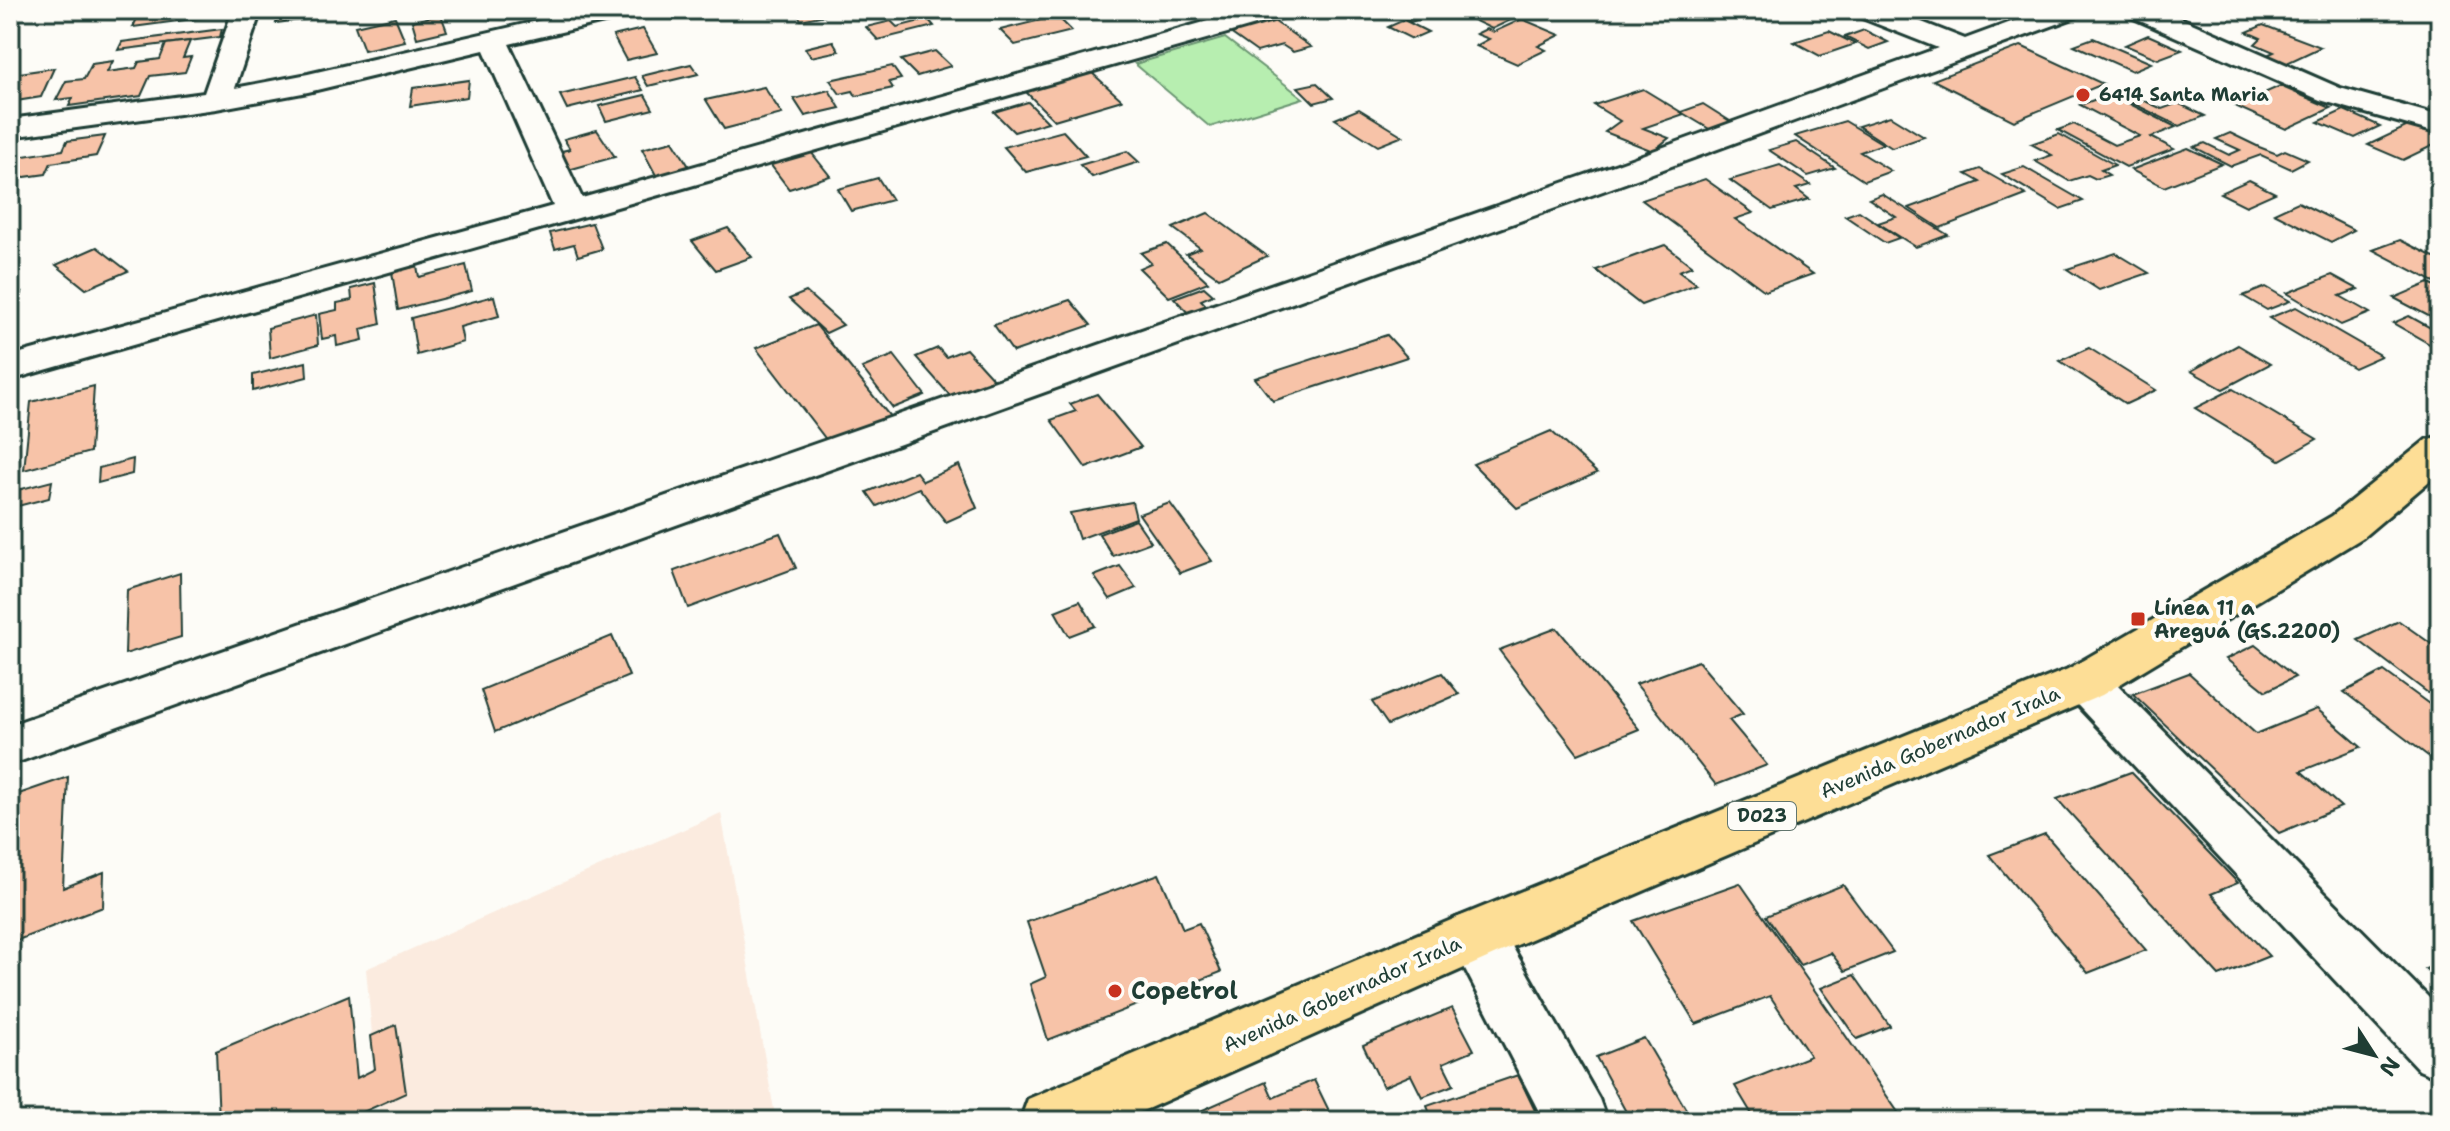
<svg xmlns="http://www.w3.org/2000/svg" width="2450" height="1131" viewBox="0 0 2450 1131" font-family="'Shantell Sans',sans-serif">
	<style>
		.built { fill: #fbebdf }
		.green { fill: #b7eeb0; stroke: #6b9672; stroke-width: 2 }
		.building { fill: #f7c3a8; stroke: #1f3d34; stroke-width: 2 }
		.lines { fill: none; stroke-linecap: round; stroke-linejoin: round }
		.street-casing { stroke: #1f3d34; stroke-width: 6 }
		.primary-casing { stroke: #1f3d34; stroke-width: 6 }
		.street { fill: #fdfcf7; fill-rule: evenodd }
		.primary { fill: #fdde96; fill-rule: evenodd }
		.poi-dot { fill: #c8321e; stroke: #fdfcf7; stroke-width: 3 }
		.labels { text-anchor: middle; stroke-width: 8; stroke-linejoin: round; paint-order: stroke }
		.far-poi-label { font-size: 18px; font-weight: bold; fill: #1f3d34; stroke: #fdfcf7; text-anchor: start }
		.shield { fill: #fdfcf7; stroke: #62766e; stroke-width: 2 }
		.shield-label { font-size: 18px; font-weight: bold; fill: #1f3d34 }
		.poi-label { font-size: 20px; font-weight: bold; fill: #1f3d34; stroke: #fdfcf7; text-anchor: start }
		.street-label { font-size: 20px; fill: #1f3d34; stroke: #fdfcf7 }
		.near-poi-label { font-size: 24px; font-weight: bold; fill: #1f3d34; stroke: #fdfcf7; text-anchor: start }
	</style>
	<rect width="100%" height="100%" fill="#fdfcf7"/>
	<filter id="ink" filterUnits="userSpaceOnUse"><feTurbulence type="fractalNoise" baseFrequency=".0125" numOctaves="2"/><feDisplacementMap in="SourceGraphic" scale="16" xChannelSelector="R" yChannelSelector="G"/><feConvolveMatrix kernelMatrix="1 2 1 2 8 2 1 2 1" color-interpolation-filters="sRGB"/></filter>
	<g filter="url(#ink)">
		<!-- built -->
		<polygon class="built" points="721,813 776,1121 380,1121 366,969"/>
		<!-- green -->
		<polygon class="green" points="1225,38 1303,98 1210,127 1135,64"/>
		<!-- building -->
		<g class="building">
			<polygon points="171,10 217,10 215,16 133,27 139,14"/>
			<polygon points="281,10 328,10 325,17 276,23"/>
			<polygon points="795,10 838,10 840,12 801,20"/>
			<polygon points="1389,10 1445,10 1411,22"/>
			<polygon points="1487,10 1501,10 1517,17 1492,29 1469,18"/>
			<polygon points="441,15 447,31 417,38 412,21"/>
			<polygon points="1057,16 1072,31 1015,45 1000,30"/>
			<polygon points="395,17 405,41 364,50 355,26"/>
			<polygon points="928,19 934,26 878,40 866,27 891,21 897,27"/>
			<polygon points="1271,19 1311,47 1293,52 1282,45 1257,52 1229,32"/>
			<polygon points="1522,19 1560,35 1538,46 1546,50 1517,64 1476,46 1489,39 1476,34 1486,29 1494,32"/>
			<polygon points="1404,20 1428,32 1412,39 1388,27"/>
			<polygon points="2263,25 2321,47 2285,64 2265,56 2274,52 2255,44 2261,38 2247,32"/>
			<polygon points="222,29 220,37 118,50 122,42"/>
			<polygon points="643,29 657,53 626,60 613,36"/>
			<polygon points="1864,30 1888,42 1869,49 1845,37"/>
			<polygon points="1829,31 1855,44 1820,56 1794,42"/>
			<polygon points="2148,35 2182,50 2158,59 2125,45"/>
			<polygon points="2093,38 2151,63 2132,71 2074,45"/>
			<polygon points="190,41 183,58 191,57 185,72 150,76 141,96 69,106 73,98 56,100 66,81 84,79 92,64 113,61 107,72 136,68 139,62 160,59 166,44"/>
			<polygon points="833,41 839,51 811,57 805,48"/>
			<polygon points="2021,46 2103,84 2014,121 1933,80"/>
			<polygon points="935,51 951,66 917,76 901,60"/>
			<polygon points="691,64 698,74 648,86 642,76"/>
			<polygon points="892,66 901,79 889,82 893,88 856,96 853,91 840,94 830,80"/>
			<polygon points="54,68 41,97 10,102 13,74"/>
			<polygon points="1091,72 1122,100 1054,120 1024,90"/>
			<polygon points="635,77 643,90 567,109 560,95"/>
			<polygon points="469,80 467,97 410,106 413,88"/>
			<polygon points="1317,83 1333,98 1314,103 1298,87"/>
			<polygon points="2280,86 2331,108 2286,129 2235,106"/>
			<polygon points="764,87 782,114 724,129 706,100"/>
			<polygon points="1643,89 1684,114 1643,128 1669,138 1653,151 1605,132 1620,121 1594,105"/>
			<polygon points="829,90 840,108 805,116 794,99"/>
			<polygon points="2110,94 2176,127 2151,137 2174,149 2126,167 2058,130 2074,124 2114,145 2140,136 2080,105"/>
			<polygon points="645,95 653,109 606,121 599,106"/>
			<polygon points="2132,95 2162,109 2178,103 2205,116 2179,126 2122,98"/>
			<polygon points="1028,102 1048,122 1014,132 994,112"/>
			<polygon points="1703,104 1733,123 1711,130 1681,112"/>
			<polygon points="1359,109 1403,136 1378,146 1335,119"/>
			<polygon points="2344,110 2380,126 2355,138 2318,122"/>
			<polygon points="1890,116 1924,137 1892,148 1858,126"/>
			<polygon points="1845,121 1883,144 1860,152 1891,171 1864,181 1795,136"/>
			<polygon points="2410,125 2440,137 2440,142 2403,160 2368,145"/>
			<polygon points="597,130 615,157 568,170 558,152 570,149 564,139"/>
			<polygon points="1063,131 1086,156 1026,172 1004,147"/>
			<polygon points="2230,133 2259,147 2277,154 2285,150 2308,160 2291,169 2261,155 2231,166 2194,147 2205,143 2229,155 2240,150 2216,139"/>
			<polygon points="2059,134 2115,165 2101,170 2109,175 2096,179 2088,175 2069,181 2035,161 2052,155 2031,144"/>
			<polygon points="105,136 96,156 51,163 46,174 10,179 10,158 63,150 67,141"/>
			<polygon points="673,141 690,168 657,177 642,149"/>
			<polygon points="1796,142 1835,168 1808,176 1769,150"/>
			<polygon points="2188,148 2222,164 2164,187 2131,170"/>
			<polygon points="1127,151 1139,162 1092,177 1080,165"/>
			<polygon points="811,152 830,176 789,189 770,164"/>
			<polygon points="1780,165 1810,185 1796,189 1809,199 1772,210 1730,180"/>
			<polygon points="2024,167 2083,201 2060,209 2002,174"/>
			<polygon points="1980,169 2026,195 1940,228 1909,208 1980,182 1966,174"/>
			<polygon points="878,178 892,200 851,211 838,189"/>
			<polygon points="1705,179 1753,213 1735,219 1813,274 1765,291 1642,200"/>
			<polygon points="2249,180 2275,193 2246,206 2220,193"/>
			<polygon points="1882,194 1948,235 1916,247 1878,223 1896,217 1869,199"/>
			<polygon points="2298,202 2354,230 2331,242 2274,213"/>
			<polygon points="1859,211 1899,238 1885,243 1845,216"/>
			<polygon points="1208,213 1267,256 1219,278 1186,254 1200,248 1173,228"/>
			<polygon points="592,223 602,249 578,256 574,244 555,249 550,233"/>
			<polygon points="728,228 752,257 716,270 692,241"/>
			<polygon points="2400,240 2440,260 2440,282 2436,283 2373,250"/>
			<polygon points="1167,244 1208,282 1169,297 1139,268 1151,263 1141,253"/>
			<polygon points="1665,245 1692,266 1679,271 1697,284 1641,305 1596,270"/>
			<polygon points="97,247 128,271 86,289 56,265"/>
			<polygon points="2116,253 2149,273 2099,290 2067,269"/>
			<polygon points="466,265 472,291 398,310 392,272 417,266 419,277"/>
			<polygon points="2332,275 2358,289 2340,296 2370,313 2341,325 2287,293"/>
			<polygon points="375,283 381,324 361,329 363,340 337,346 336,336 322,339 319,314 337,310 337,303 352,300 351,289"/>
			<polygon points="2429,283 2440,288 2440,322 2394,298"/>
			<polygon points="1204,287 1213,295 1201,300 1209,308 1190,315 1174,298"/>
			<polygon points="2266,287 2290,301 2267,310 2243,296"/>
			<polygon points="22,292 10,317 10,294"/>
			<polygon points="806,292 843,325 826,333 789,299"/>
			<polygon points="494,296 499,316 460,327 463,342 417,355 411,318"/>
			<polygon points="1070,300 1091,325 1013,352 994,325"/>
			<polygon points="2296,307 2381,356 2354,368 2269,318"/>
			<polygon points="316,315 318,345 270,358 268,328"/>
			<polygon points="2409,316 2440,333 2440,350 2393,323"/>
			<polygon points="816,325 892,419 828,442 756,348"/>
			<polygon points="1387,335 1407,357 1273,401 1255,378"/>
			<polygon points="2238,345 2270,364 2223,389 2191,371"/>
			<polygon points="938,348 946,357 966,349 995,381 953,399 916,357"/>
			<polygon points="2089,348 2156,390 2126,404 2060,361"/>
			<polygon points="894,355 925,395 893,408 862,368"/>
			<polygon points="306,362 307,377 253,391 253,375"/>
			<polygon points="94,386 90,452 24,470 31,402"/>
			<polygon points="2233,389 2317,439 2280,460 2195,408"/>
			<polygon points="1097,394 1141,447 1086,468 1051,420 1076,411 1070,404"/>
			<polygon points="1551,431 1597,473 1517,508 1473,464"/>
			<polygon points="133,459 132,474 98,483 99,468"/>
			<polygon points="959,465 977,508 946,522 919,488 877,506 867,492 916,472 923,481"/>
			<polygon points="52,481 49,498 10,508 10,492"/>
			<polygon points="1132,502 1136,518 1079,539 1070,513"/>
			<polygon points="1170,503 1212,561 1180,573 1139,514"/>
			<polygon points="1136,520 1151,542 1113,556 1099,534"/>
			<polygon points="780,533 796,568 688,608 674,571"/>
			<polygon points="1120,566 1136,588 1110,599 1094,576"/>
			<polygon points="180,573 181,637 125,654 127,590"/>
			<polygon points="1080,601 1095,626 1069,636 1055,611"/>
			<polygon points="2399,621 2440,650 2440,702 2358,640"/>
			<polygon points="1557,628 1639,729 1578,754 1499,650"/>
			<polygon points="612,636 629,676 495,732 481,690"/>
			<polygon points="2255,645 2295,677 2266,691 2226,659"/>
			<polygon points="1698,661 1743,714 1729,720 1767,765 1716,785 1636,684"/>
			<polygon points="2384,671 2440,712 2440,765 2344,692"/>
			<polygon points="1442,673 1459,694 1388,725 1372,702"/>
			<polygon points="2189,673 2256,734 2317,709 2361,747 2301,771 2341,807 2279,833 2133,694"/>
			<polygon points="2131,772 2238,883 2211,894 2269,956 2219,976 2057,799"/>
			<polygon points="68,777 63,888 104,872 103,907 10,943 10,797"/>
			<polygon points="2045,834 2146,950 2088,973 1989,855"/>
			<polygon points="1159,874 1183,929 1199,923 1221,972 1048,1040 1030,984 1046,977 1027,922"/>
			<polygon points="1740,883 1811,985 1904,1121 1756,1121 1735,1086 1810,1056 1770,996 1696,1024 1633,921"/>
			<polygon points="1843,885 1893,952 1845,971 1831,953 1800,965 1766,916"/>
			<polygon points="2440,963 2440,984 2425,969"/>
			<polygon points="1854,975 1890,1026 1857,1039 1821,988"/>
			<polygon points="349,995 357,1078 375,1069 371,1036 396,1025 406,1093 343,1121 219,1121 216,1051"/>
			<polygon points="1452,1008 1474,1050 1443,1063 1454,1085 1422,1097 1411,1075 1383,1087 1363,1045"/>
			<polygon points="1644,1038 1693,1121 1631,1121 1596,1057"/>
			<polygon points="1518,1075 1540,1121 1433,1121 1427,1106"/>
			<polygon points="1314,1080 1334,1121 1202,1121 1198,1112 1266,1082 1273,1098"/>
		</g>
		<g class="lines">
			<!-- street casing -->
			<g class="street-casing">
				<g id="street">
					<polygon points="233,10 261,10 235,88 308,74 585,10 634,10 630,16 509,44 582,198 1247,10 1291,10 1287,16 10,380 10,356 553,206 484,50 308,92 216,109 10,137 10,119 204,93"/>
					<polygon points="1853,10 1891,10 1965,39 2044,10 2083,10 2079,16 1639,178 10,765 10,725 1617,164 1938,48 1857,16"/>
					<polygon points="2125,10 2162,10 2340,88 2440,116 2440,134 2320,100 2129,16"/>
					<polygon points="2085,663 2102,669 2440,1009 2440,1079 2419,1070 2068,695 2061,682 2068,669"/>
					<polygon points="1476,911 1496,918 1599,1099 1607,1121 1544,1121 1448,936 1456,918"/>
				</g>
			</g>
			<!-- primary casing -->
			<g class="primary-casing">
				<polygon id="primary" points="2440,436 2440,472 2362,538 2102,695 1496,954 1120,1121 1020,1121 1028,1099 1456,918 2068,669 2332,516 2426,440"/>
			</g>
			<!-- street -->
			<use href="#street" class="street"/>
			<!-- primary -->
			<use href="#primary" class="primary"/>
		</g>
	</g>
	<!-- markers -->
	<g class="poi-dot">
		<circle cx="2083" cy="95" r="8"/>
		<rect x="2130" y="611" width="16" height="16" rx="4"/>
		<circle cx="1115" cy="991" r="8"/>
	</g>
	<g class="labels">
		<!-- far-poi labels -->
		<g class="far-poi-label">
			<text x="2099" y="101">6414 Santa Maria</text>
		</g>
		<!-- shield labels -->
		<rect class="shield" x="1728" y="802" width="68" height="28" rx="6"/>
		<g class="shield-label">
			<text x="1762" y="822">D023</text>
		</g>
		<!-- poi labels -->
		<g class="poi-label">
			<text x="2154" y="615">Línea 11 a<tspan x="2154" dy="23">Areguá (GS.2200)</tspan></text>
		</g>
		<!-- street labels -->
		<g class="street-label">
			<text transform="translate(1940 742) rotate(-23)" y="7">Avenida Gobernador Irala</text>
			<text transform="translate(1342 994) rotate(-24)" y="7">Avenida Gobernador Irala</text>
		</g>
		<!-- near-poi labels -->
		<g class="near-poi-label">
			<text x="1131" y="999">Copetrol</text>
		</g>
	</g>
	<!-- margin -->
	<rect width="2450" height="1131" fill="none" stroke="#fdfcf7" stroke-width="40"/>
	<rect x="20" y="20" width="2410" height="1091" fill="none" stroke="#1f3d34" stroke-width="3" filter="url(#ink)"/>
	<!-- north arrow -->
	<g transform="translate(2374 1055) rotate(126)" stroke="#fdfcf7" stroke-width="6" paint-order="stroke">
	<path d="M0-6L14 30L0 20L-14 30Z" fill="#1f3d34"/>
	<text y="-12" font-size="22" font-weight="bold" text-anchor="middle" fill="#1f3d34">N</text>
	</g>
</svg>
